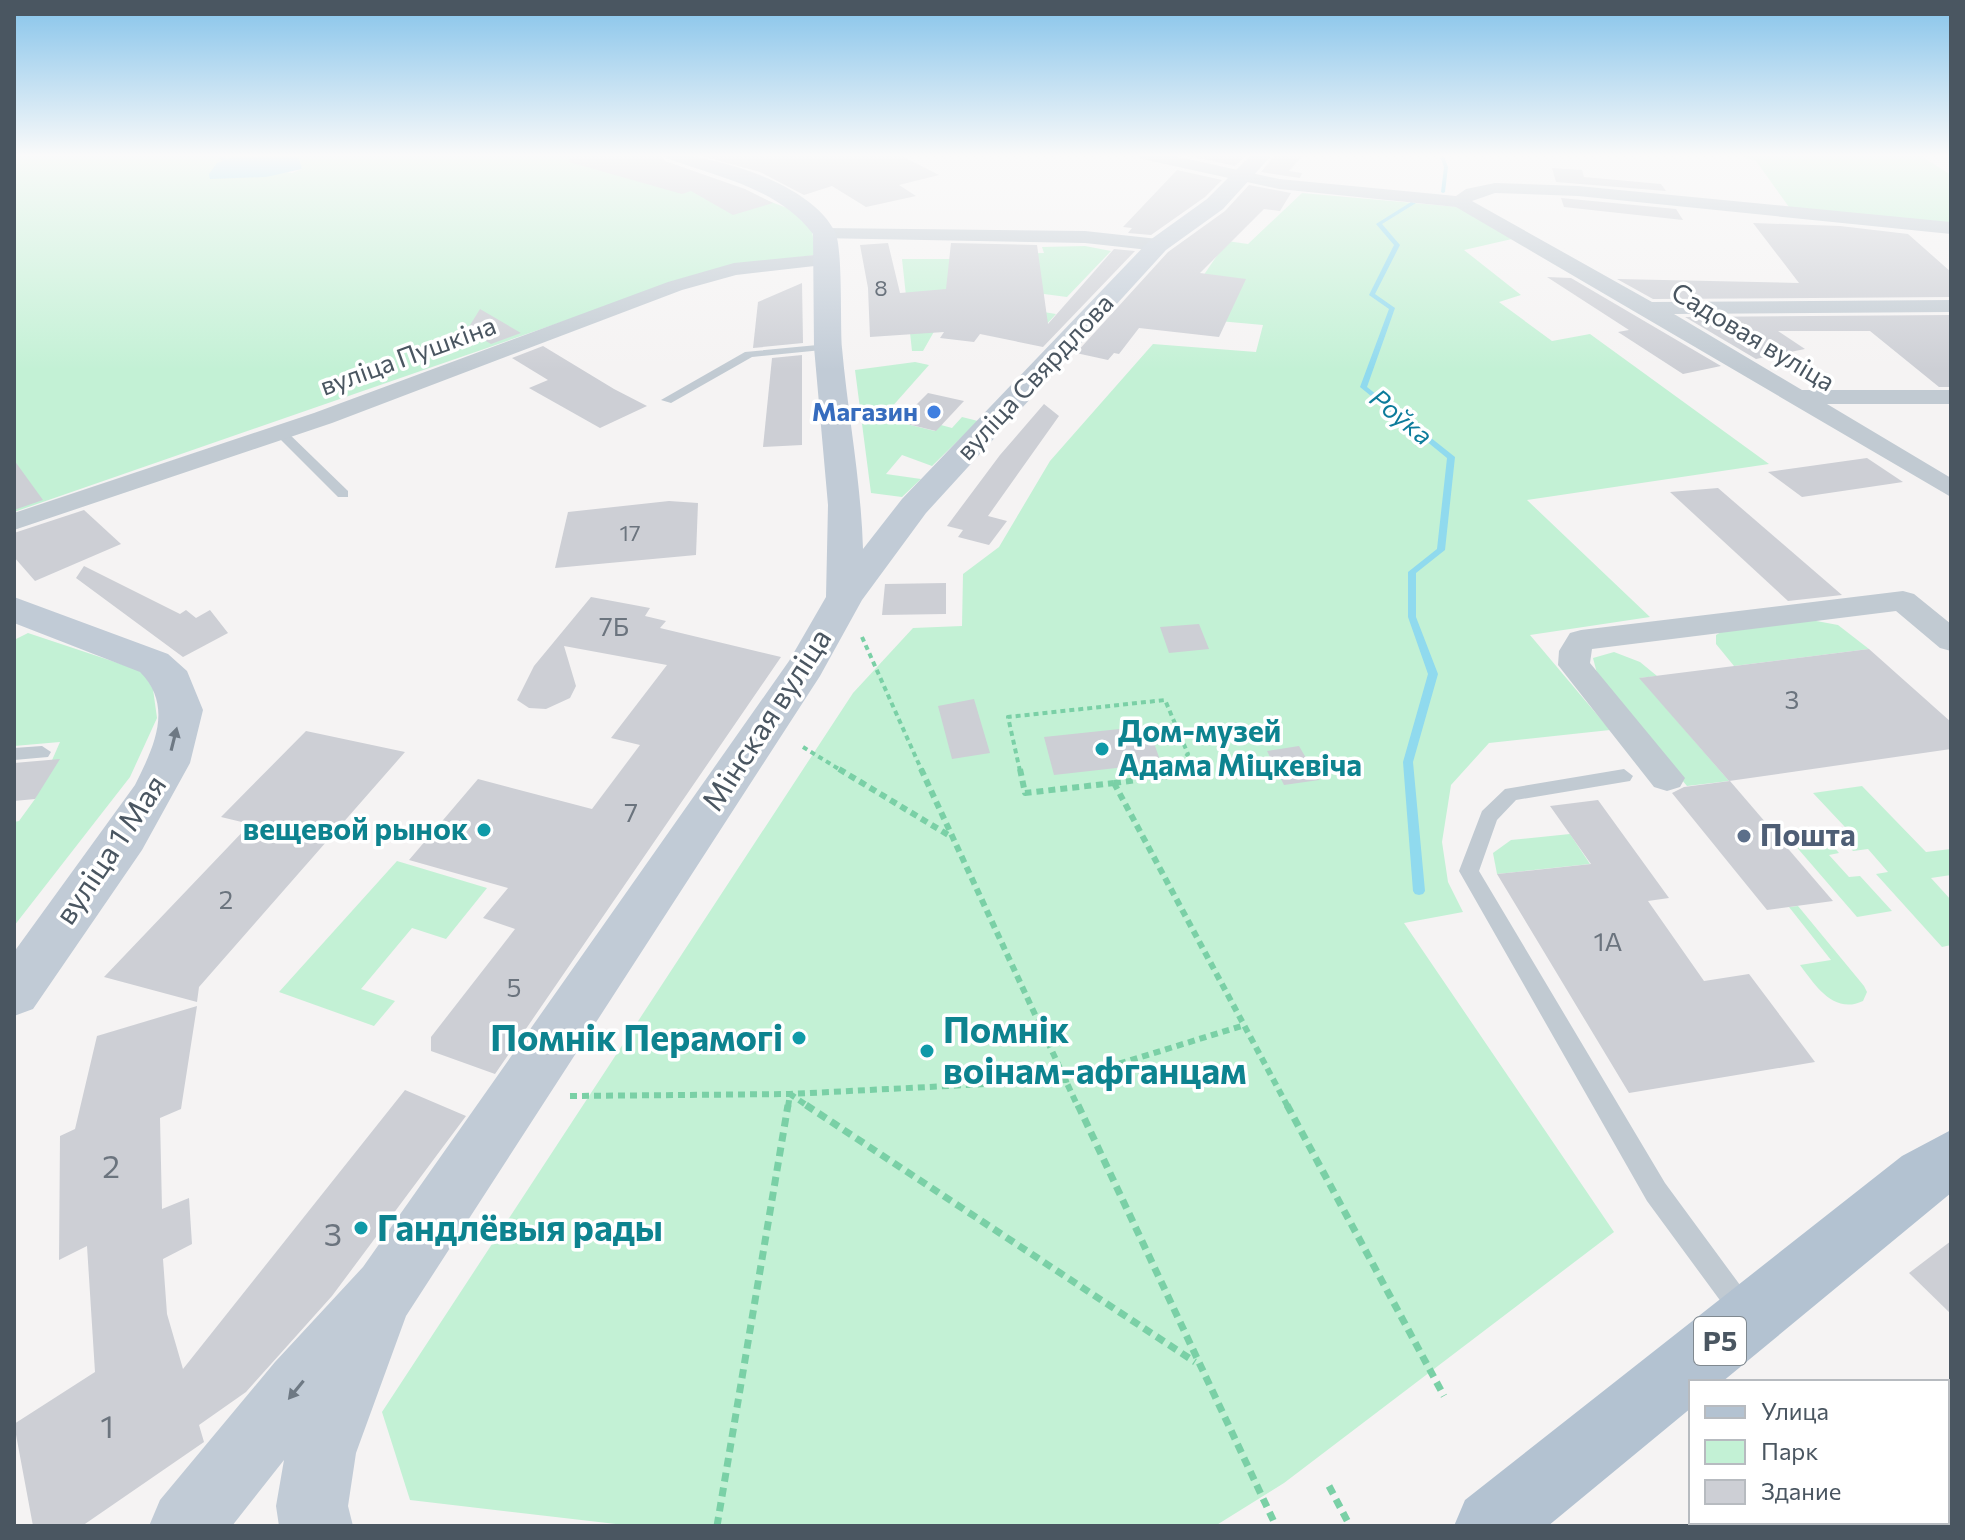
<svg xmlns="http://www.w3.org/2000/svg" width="1965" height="1540" viewBox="0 0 1965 1540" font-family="Commissioner,sans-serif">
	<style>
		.green { fill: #c3f1d5 }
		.water { fill: #90daee }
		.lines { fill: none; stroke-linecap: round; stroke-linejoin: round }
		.stream { fill: #90daee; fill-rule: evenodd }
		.building { fill: #cdcfd5 }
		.path-far2 { stroke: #7ad0a6; stroke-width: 4; stroke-dasharray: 5 4; stroke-linecap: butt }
		.path-far1 { stroke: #7ad0a6; stroke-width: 6; stroke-dasharray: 7 5; stroke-linecap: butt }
		.path { stroke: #7ad0a6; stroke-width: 7; stroke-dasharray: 9 6; stroke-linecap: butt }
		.lane { fill: #c1cad2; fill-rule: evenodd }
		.street { fill: #c1cad2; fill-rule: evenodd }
		.secondary { fill: #c1cbd6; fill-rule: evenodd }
		.primary { fill: #b3c2d1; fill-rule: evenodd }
		.oneway { fill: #6e7984 }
		.shop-dot { fill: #3f7fe0; stroke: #fff; stroke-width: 3 }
		.culture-dot { fill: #0f9aa8; stroke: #fff; stroke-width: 3 }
		.service-dot { fill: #5c6f8a; stroke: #fff; stroke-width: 3 }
		.labels { text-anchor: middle; stroke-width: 7; stroke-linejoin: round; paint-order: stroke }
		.far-number-label { font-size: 22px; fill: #6b747e }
		.far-street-label { font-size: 26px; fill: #4a5661; stroke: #fff }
		.far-shop-label { font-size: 26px; font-weight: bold; fill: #366cbe; stroke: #fff; text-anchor: end }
		.far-water-label { font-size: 26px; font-style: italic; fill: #0c7c9b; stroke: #fff }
		.number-label { font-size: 26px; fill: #6b747e }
		.shield { fill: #fff; stroke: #808990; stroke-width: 2 }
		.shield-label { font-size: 28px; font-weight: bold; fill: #4a5661 }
		.street-label { font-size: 30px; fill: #4a5661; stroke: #fff }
		.culture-label { font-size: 30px; font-weight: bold; fill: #0d838f; stroke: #fff; text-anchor: start }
		.service-label { font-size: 30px; font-weight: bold; fill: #4e5e75; stroke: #fff; text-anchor: start }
		.near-number-label { font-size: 32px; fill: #6b747e }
		.near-culture-label { font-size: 36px; font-weight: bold; fill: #0d838f; stroke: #fff; text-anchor: start }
	</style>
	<rect width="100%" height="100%" fill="#f5f3f3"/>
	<!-- green -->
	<g class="green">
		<polygon points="14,154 241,154 217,163 292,173 302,169 298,154 645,154 795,211 811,225 816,255 735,265 674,283 14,512"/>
		<polygon points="1736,154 1918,154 1951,175 1951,224 1789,207 1756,161"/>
		<polygon points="1302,193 1458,207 1512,239 1464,250 1521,295 1499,302 1552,341 1590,334 1769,464 1527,500 1650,617 1530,635 1610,730 1489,743 1451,785 1442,842 1448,882 1463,912 1404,923 1614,1232 1284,1483 1215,1526 633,1526 410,1500 382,1412 853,693 913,628 962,626 963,574 999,547 1050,461 1153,344 1256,352 1263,325 1175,317 1227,241 1248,244"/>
		<polygon points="1085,246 1111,251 1067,297 1044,294 1031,310 1056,314 1045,326 944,314 923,351 912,351 902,259 978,259 979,255 1044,253 1042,247"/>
		<polygon points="915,362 929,365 882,418 935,431 941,425 952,428 962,417 978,421 932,466 902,455 886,474 921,479 902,497 871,493 855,370"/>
		<polygon points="1811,620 1838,625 1869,649 1734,666 1716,644 1716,635 1723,631"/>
		<polygon points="28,633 142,671 153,689 157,718 130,777 14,926 14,822 19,821 35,799 60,742 14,746 14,640"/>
		<polygon points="1614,652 1640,662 1657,676 1640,678 1729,781 1687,786 1599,681 1593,658"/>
		<polygon points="1862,786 1926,852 1951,849 1951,875 1931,878 1951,900 1951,945 1942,947 1876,874 1888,872 1868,849 1853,851 1834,829 1845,827 1813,793"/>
		<polygon points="1820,831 1839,853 1829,855 1849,877 1860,876 1892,911 1857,917 1787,836"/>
		<polygon points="1570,834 1590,864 1497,874 1493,853 1511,840"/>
		<polygon points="397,861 487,888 446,939 412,928 361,989 395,1001 374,1026 279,992"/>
		<path d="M1798,906L1864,986L1867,992L1863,1001C1834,1015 1815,985 1800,965L1831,960L1789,907Z"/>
	</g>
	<!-- water -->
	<polygon class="water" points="241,154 298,154 302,169 266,177 210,179 209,174 217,163"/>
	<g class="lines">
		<!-- stream -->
		<g class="stream">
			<polygon points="215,154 220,154 227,160 223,161"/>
			<polygon points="1439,154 1443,154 1448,167 1445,192 1443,193 1441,192 1444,167"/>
			<polygon points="1411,202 1416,203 1382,224 1400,245 1375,294 1395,308 1367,387 1455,457 1445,550 1416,573 1416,617 1438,674 1413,762 1425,891 1423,894 1419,895 1415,894 1413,891 1403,762 1428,674 1408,617 1408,572 1437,549 1447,458 1360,387 1389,309 1369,295 1394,245 1376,224"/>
		</g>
	</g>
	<!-- building -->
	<g class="building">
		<polygon points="571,154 660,154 665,161 745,189 773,203 733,215 691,191 682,194 569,162"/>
		<polygon points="694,154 898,154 939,175 899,185 916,196 866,207 832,186 804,195 760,172"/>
		<polygon points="1192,154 1248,154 1235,166 1190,156"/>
		<polygon points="1276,154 1304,154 1289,171 1302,173 1300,178 1261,172"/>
		<polygon points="1552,168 1582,170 1584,177 1661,184 1666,191 1556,182"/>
		<polygon points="1177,170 1222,180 1205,197 1151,235 1128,233 1132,228 1123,227"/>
		<polygon points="1249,185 1291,193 1280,211 1264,209 1200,273 1246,279 1219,337 1139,328 1119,354 1114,353 1108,360 1076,353 1168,252 1225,211"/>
		<polygon points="1561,198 1676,209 1683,220 1564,207"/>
		<polygon points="1753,223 1840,226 1908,234 1951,272 1951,297 1653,299 1617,279 1799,283"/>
		<polygon points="888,243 900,293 946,289 951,243 1037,245 1048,324 1114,249 1135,251 1043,347 980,334 974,342 940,338 944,332 870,337 868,288 860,245"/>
		<polygon points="1547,277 1571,278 1721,366 1683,374 1618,332 1629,330"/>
		<polygon points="802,283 803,343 753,348 758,302"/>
		<polygon points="480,309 521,333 491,344 467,330"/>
		<polygon points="1951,315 1951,387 1939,387 1870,331 1778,331 1805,349 1756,359 1685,317"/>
		<polygon points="543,346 614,389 647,406 600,428 529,388 548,380 512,358"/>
		<polygon points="802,355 802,445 763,447 772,358"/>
		<polygon points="928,393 964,401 936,431 899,422"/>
		<polygon points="1044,404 1059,416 988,516 1007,521 989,545 958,537 963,530 947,526 1000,455"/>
		<polygon points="1867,458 1903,482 1802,497 1768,472"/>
		<polygon points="14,460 43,500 14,510"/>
		<polygon points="1718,488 1842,595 1788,601 1670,492"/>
		<polygon points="669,501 698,503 696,555 555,568 568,512"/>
		<polygon points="84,510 121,544 35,581 14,557 14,533"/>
		<polygon points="84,566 180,614 186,610 196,618 210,610 228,633 183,657 76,578"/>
		<polygon points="946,583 946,614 882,615 885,584"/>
		<polygon points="591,597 650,608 645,616 666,621 660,628 781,657 495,1074 431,1051 431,1037 515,929 483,918 508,888 409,860 478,779 592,809 640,745 611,738 667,665 564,646 576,686 570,698 546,709 529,708 517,700 534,666"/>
		<polygon points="1199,624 1209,649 1169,653 1160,627"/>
		<polygon points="1869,649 1951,722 1951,749 1729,781 1639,678"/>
		<polygon points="974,699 990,753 952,759 938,706"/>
		<polygon points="1148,726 1161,763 1054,775 1044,737"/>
		<polygon points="306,731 405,752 199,987 197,1002 104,977 250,824 221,817"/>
		<polygon points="1299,746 1319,780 1284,785 1267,751"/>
		<polygon points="60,759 35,799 14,801 14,763"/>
		<polygon points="1730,781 1833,901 1767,910 1672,793 1684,787"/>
		<polygon points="1598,800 1669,898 1648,901 1704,981 1749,974 1815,1062 1629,1093 1497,874 1591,864 1550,806"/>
		<polygon points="197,1006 181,1109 160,1118 162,1209 189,1198 192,1244 163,1259 167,1314 183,1369 405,1090 466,1116 332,1296 246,1392 199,1425 204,1442 82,1526 33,1526 14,1424 95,1372 87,1246 59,1260 60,1136 75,1129 97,1036"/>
		<polygon points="1951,1241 1951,1314 1909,1273"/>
	</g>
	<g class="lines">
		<!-- path-far2 -->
		<g class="path-far2">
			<polyline points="862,637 922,771"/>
			<polyline points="803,747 842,771"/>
			<polyline points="1020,771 1008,717 1165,700 1188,754 1173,771"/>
		</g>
		<!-- path-far1 -->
		<g class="path-far1">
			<polyline points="839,769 950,836"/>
			<polyline points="921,769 1078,1107"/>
			<polyline points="1020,769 1025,793 1114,783"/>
			<polyline points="1114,783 1288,1107"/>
			<polyline points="1114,783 1169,776 1175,769"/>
			<polyline points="570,1096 790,1094 1066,1080 1245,1025"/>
			<polyline points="788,1107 790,1094 809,1107"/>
		</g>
		<!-- path -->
		<g class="path">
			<polyline points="806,1105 1195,1362"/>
			<polyline points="1078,1105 1275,1524"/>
			<polyline points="1287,1105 1444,1396"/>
			<polyline points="1329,1486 1350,1526"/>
			<polyline points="717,1526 788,1105"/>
		</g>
		<!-- lane -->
		<g class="lane">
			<polygon points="828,344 832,345 832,349 752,357 671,403 661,400 745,352"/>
			<polygon points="276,429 284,429 348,491 348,497 338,497 276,435"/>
			<polygon points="42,746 51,752 48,757 14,760 14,748"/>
			<polygon points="1624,769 1633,776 1630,781 1516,800 1497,820 1479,871 1665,1183 1751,1300 1755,1309 1751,1318 1742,1322 1733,1318 1647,1201 1459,871 1482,811 1505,789"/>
		</g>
		<!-- street -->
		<g class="street">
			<polygon points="1134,154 1165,154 1279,179 1456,196 1466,189 1495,183 1578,186 1951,222 1951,234 1578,196 1495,193 1472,201 1652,302 1951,300 1951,312 1674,314 1802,390 1951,390 1951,404 1827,404 1951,478 1951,497 1456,207 1279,189 1142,159"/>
			<polygon points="825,228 1085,231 1158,239 1168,245 1158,251 1085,243 818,238 815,234 818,230"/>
			<polygon points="825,254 832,256 835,260 832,264 736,275 682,290 332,423 14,530 14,513 314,413 668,282 734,263"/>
			<polygon points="1903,591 1914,594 1951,624 1951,651 1940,648 1896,611 1592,649 1590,663 1685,778 1680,787 1667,791 1654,787 1558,665 1559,651 1570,633 1581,630"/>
		</g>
		<!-- secondary -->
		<g class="secondary">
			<path d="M663,154C712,154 812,183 835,232C843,247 840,325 842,348C848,415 861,481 863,549L902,499L1150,240L1207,199L1252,154H1273L1223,209L1166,250L926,513L862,600L820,676L406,1316L356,1453L348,1506L353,1526H279L276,1506L284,1460L232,1526H149L160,1500L275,1362L363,1267L789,661L826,597L828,505L814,347L813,234C778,188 718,177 666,158Z"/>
			<path d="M14,597L168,654L187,671L203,710L190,763L142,850L33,1009L14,1016V952L135,785C154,747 174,706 140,672L14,623Z"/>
		</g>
		<!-- primary -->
		<polygon class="primary" points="1951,1130 1951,1193 1722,1382 1691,1382 1691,1408 1548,1526 1454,1526 1465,1500 1902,1156"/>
	</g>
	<!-- one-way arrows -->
	<defs><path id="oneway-solid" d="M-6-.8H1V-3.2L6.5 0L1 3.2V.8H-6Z" transform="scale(2)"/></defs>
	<g class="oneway">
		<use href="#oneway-solid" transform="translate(174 739) rotate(-76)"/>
		<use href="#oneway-solid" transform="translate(296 1390) rotate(129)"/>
	</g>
	<!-- sky -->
	<linearGradient id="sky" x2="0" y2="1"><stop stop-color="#85c3ea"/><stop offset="0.42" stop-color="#fafafa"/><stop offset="1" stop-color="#fafafa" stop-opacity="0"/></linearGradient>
	<rect width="1965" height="370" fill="url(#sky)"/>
	<!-- markers -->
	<circle class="shop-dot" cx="934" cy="412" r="8"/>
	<g class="culture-dot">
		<circle cx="1102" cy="749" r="8"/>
		<circle cx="484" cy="830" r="8"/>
		<circle cx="799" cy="1038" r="8"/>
		<circle cx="927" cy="1051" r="8"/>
		<circle cx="361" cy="1228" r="8"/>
	</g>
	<circle class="service-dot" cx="1744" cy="836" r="8"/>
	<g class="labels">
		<!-- far-number labels -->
		<g class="far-number-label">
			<text x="881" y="296">8</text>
			<text x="630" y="541">17</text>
		</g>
		<!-- far-street labels -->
		<g class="far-street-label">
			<text transform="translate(1753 337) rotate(31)" y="9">Садовая вуліца</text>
			<text transform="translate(408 356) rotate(-20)" y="9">вуліца Пушкіна</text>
			<text transform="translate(1035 377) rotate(-47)" y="9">вуліца Свярдлова</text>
		</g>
		<!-- far-shop labels -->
		<g class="far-shop-label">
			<text x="918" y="421">Магазин</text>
		</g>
		<!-- far-water labels -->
		<g class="far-water-label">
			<text transform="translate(1401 417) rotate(39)" y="9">Роўка</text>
		</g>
		<!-- number labels -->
		<g class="number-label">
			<text x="614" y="636">7Б</text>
			<text x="1792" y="709">3</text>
			<text x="631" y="822">7</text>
			<text x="226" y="909">2</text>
			<text x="1608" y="951">1А</text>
			<text x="514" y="997">5</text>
		</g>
		<!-- shield labels -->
		<rect class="shield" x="1694" y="1317" width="52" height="48" rx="6"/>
		<g class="shield-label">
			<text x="1720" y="1351">Р5</text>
		</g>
		<!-- street labels -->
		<g class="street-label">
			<text transform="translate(767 720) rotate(-57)" y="10">Мінская вуліца</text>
			<text transform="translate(111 850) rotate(-56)" y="10">вуліца 1 Мая</text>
		</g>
		<!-- culture labels -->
		<g class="culture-label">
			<text x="1118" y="742">Дом-музей<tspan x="1118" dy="34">Адама Міцкевіча</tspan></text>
			<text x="468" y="840" text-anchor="end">вещевой рынок</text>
		</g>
		<!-- service labels -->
		<g class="service-label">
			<text x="1760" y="846">Пошта</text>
		</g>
		<!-- near-number labels -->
		<g class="near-number-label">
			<text x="111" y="1178">2</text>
			<text x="333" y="1246">3</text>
			<text x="107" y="1438">1</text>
		</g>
		<!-- near-culture labels -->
		<g class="near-culture-label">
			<text x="943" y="1043">Помнік<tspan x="943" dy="41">воінам-афганцам</tspan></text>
			<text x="783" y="1051" text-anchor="end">Помнік Перамогі</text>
			<text x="377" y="1241">Гандлёвыя рады</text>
		</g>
	</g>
	<!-- border -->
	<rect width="1965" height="1540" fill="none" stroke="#4a5661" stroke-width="32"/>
	<!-- legend -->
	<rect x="1689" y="1380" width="260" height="144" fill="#ffffff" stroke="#b7bbc0" stroke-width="2"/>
	<rect x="1705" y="1406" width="40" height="12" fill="#b3c2d1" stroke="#b7bbc0" stroke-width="2"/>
	<text x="1761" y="1420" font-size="24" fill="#4a5661">Улица</text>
	<rect x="1705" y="1440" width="40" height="24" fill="#c3f1d5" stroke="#b7bbc0" stroke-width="2"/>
	<text x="1761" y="1460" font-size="24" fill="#4a5661">Парк</text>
	<rect x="1705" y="1480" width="40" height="24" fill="#cdcfd5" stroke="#b7bbc0" stroke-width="2"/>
	<text x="1761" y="1500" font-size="24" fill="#4a5661">Здание</text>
</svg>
